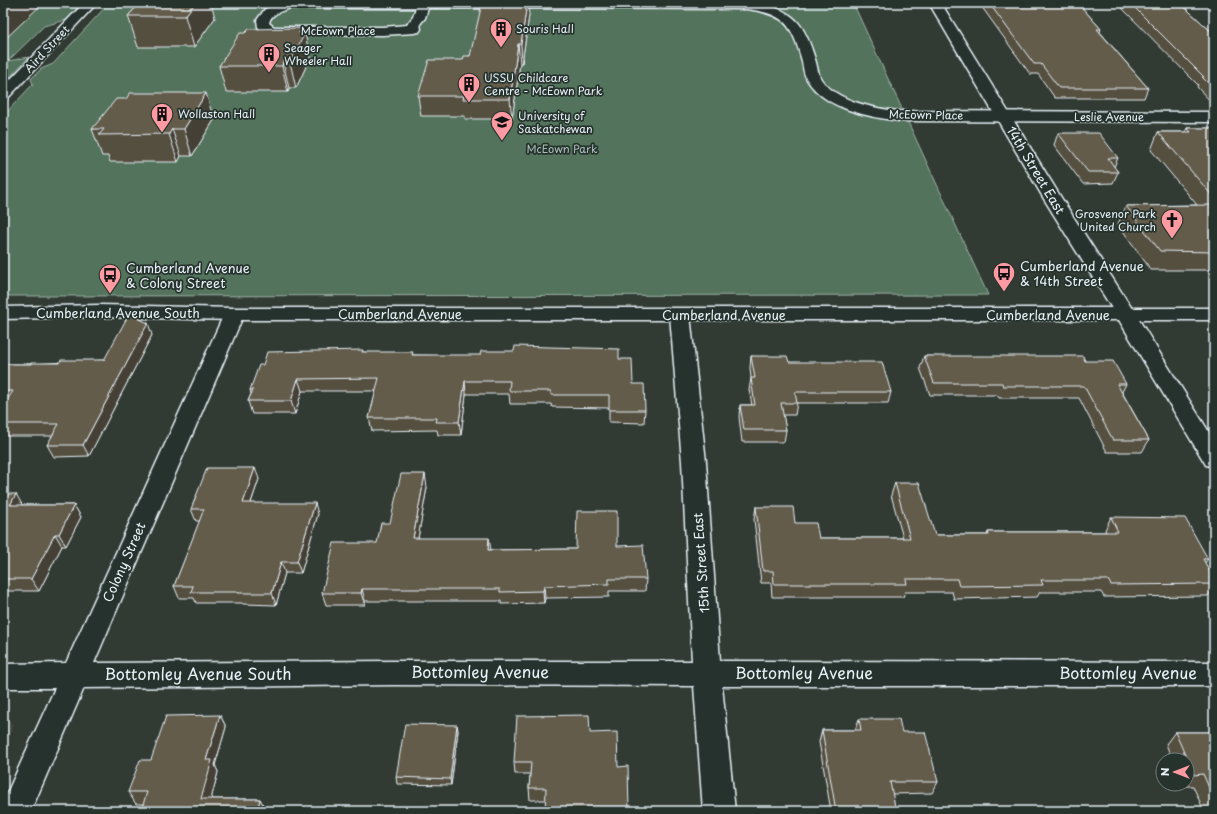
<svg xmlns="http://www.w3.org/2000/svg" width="1217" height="814" viewBox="0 0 1217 814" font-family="'Playpen Sans',sans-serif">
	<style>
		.built { fill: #41453a }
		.green { fill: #53735c; stroke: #9eb2aa }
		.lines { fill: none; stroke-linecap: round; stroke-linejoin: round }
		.minor-casing { stroke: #e8f1f8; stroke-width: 3 }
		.tertiary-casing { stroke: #e8f1f8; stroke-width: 3 }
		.secondary-casing { stroke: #e8f1f8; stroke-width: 3 }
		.minor { fill: #26332d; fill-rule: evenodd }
		.tertiary { fill: #26332d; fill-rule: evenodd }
		.secondary { fill: #26332d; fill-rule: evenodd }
		.wall { fill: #554f41; stroke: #e8f1f8 }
		.shaded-wall { fill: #454035; stroke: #e8f1f8 }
		.building { fill: #635c4c; stroke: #e8f1f8 }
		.labels { text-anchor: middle; stroke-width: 3.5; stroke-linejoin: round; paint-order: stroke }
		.far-poi-label { font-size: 11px; fill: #e8f1f8; stroke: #26332d; text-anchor: start }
		.far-street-label { font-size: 11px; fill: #e8f1f8; stroke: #26332d }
		.far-park-label { font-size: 11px; fill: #acbfba; stroke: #26332d }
		.street-label { font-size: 13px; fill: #e8f1f8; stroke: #26332d }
		.poi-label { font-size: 13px; fill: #e8f1f8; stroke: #26332d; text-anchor: start }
		.near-street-label { font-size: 16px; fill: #e8f1f8; stroke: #26332d }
	</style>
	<rect width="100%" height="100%" fill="#323b33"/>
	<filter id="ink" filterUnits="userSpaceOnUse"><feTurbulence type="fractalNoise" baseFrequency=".025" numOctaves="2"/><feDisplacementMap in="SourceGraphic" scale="8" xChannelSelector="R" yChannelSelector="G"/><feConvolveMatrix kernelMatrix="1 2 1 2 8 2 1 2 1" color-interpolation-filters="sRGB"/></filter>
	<g filter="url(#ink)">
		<!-- built -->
		<polygon class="built" points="3,714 14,726 3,748"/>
		<!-- green -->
		<g class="green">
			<polygon points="3,3 67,3 66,5 82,3 66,20 44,26 8,61 29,57 3,84"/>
			<polygon points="109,3 853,3 988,295 3,296 3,116 33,84 31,79 41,69 53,64"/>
		</g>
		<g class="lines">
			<!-- minor casing -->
			<g class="minor-casing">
				<g id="minor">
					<polygon points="84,3 97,3 8,98 3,99 3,87"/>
					<path d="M280,3H758C795,11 804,23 815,59C817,65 818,74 821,79C836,101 875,109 899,111L1214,112V122L899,121C870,117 825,109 808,81C804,76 803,67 802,61C792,25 786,14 747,9L428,8L425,18L420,24L421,29L419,32L414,33L383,35L266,34L258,27L257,20L265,9ZM291,8H416L413,17L408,23L407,25L383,27H274L269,23C271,13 282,11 291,8Z"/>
					<polygon points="1207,3 1214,3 1214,8 1210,7"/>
					<polygon points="234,308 241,310 244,314 94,663 393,661 692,661 682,462 670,315 673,311 680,309 687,311 690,315 706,462 720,661 1214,662 1214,686 722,686 735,811 703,811 694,686 393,685 84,688 31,811 3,811 3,802 55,688 3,688 3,664 66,663 224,314 227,310"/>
					<polygon points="1126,309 1133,311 1136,315 1214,440 1214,467 1206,465 1116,315 1119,311"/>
				</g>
			</g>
			<!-- tertiary casing -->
			<g class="tertiary-casing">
				<polygon id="tertiary" points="929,3 941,3 1062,199 1136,315 1133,319 1126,321 1119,319 1116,315 1044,199"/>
			</g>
			<!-- secondary casing -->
			<g class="secondary-casing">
				<polygon id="secondary" points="100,305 234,308 1214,308 1214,320 234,320 100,317 3,319 3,307"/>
			</g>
			<!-- minor -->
			<use href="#minor" class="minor"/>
			<!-- tertiary -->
			<use href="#tertiary" class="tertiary"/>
			<!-- secondary -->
			<use href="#secondary" class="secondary"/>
		</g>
		<!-- wall -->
		<g class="wall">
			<polygon points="140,3 215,18 194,47 138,47 128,16"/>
			<polygon points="979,3 1078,3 1101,29 1100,32 1148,88 1144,98 1055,98 1038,74 1030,74"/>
			<polygon points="1117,3 1180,3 1214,34 1214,105 1197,87 1198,85"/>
			<polygon points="529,15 522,63 520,63 512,119 465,119 465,116 421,116 418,96 463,60"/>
			<polygon points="302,28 310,58 296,88 289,88 288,92 226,92 219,66 245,33"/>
			<polygon points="214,120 192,156 181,156 178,162 110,162 108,156 102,156 92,129"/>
			<polygon points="1187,128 1214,128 1214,270 1151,270 1118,224 1126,206 1197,205 1151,150 1158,132 1185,132"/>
			<polygon points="1058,133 1118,158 1114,167 1118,172 1113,183 1083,184 1054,145"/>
			<polygon points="152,335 89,456 54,457 47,445 53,436 3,436 3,406 5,402 3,402 3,364 31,364 104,360"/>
			<polygon points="363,352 414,355 619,359 633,384 645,410 644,423 609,422 609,408 552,407 551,404 510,404 509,394 466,394 461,435 438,435 437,430 372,431 369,418 376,391 302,391 295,414 252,414 248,401 251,394 250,390"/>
			<polygon points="751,356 789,362 891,392 888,403 797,403 795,415 783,415 786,430 784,442 742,442 739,417 740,405 752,405 749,390 751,378 750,368"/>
			<polygon points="924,356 1085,361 1126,384 1122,392 1149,440 1142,452 1107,452 1079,398 999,398 997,395 930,395 920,368"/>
			<polygon points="259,479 251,503 318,514 301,573 285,573 276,605 243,604 242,603 196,603 194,598 179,598 174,586 200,521 196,521 191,509"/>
			<polygon points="895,483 935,535 987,535 988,532 1106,532 1105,530 1111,517 1208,559 1205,563 1214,579 1214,588 1208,596 1104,597 1101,592 1040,592 1037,597 954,599 952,592 905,592 903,597 772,597 771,583 761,583 754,519 756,507 795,523 819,538 903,538 891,495"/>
			<polygon points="427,487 418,538 491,550 576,549 617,546 646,579 645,591 609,591 609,597 545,598 544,603 501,604 501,601 365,601 365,605 326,605 322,593 377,543 390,523"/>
			<polygon points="3,494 22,505 74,505 81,517 66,546 62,546 39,591 3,591"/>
			<polygon points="220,715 226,727 215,765 218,772 211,799 260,799 266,811 141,811 143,804 136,804 128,792 151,760"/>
			<polygon points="859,719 902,732 938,782 932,793 892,794 896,811 831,811 819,742 822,730 855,730"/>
			<polygon points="457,725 458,731 451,785 397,784 396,777"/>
			<polygon points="1175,732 1214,732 1214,811 1204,811 1193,786 1184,786 1183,784 1187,784 1187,760 1172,760 1166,744"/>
			<polygon points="590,733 618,767 546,800 530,800 529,788 530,774 515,774 514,762"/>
		</g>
		<!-- shaded-wall -->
		<g class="shaded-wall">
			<polygon points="7,3 43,3 3,41 3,7"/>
			<polygon points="195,3 211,3 215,18 194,47 185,16"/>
			<polygon points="527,3 528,3 529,15 522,63 521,44"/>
			<polygon points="302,28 303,35 305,33 310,58 296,88 290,62 299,33"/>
			<polygon points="518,44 520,63 512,119 510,99"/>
			<polygon points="283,62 289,88 288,92 282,66"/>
			<polygon points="206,93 214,120 192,156 184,129"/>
			<polygon points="172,129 181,156 178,162 169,134"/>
			<polygon points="148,323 152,335 89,456 83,445"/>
			<polygon points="298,379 302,391 295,414 291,401"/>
			<polygon points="465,381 466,394 461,435 459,422"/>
			<polygon points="255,468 259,479 247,514 243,503"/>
			<polygon points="425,474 427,487 416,550 413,538"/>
			<polygon points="16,494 23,506 10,505"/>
			<polygon points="315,503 318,514 301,573 297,562"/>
			<polygon points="74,505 81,517 66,546 59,534"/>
			<polygon points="55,534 62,546 39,591 31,579"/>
			<polygon points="489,538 491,550 488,550"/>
			<polygon points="281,562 285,573 276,605 272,593"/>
			<polygon points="544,586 545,598 544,603 543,591"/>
			<polygon points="362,589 365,601 365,605 361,593"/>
			<polygon points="220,715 226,727 215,765 218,772 208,811 201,799 206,760"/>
			<polygon points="457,725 458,731 451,785 450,779"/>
			<polygon points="260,799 266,810 266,811 257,811"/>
		</g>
		<!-- building -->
		<g class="building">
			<polygon points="3,3 7,3 3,7"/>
			<polygon points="140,3 195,3 185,16 128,16"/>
			<polygon points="482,3 527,3 521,44 518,44 510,99 463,99 464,96 418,96 429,60 463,60 464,56 470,56"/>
			<polygon points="989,3 1078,3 1101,29 1097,29 1148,88 1059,88 1041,64 1034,64"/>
			<polygon points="1130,3 1180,3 1214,34 1214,89 1202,77 1204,77"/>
			<polygon points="302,28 299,33 305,33 290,62 283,62 282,66 219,66 240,33 245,33 249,29"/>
			<polygon points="130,93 206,93 184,129 172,129 169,134 99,135 104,129 92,129 116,99 126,99"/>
			<polygon points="1187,128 1214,128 1214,198 1158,132 1191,132"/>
			<polygon points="1058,133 1099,133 1118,158 1108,158 1118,172 1088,172"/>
			<polygon points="1214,205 1214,252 1160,251 1126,206"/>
			<polygon points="129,314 148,323 83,445 47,445 59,424 3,424 3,406 13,391 3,391 3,364 31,364 31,363 59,363 61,360 104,360"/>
			<polygon points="515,346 619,349 619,359 632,359 633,384 644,384 645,410 609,410 609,395 551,395 551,391 509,391 510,381 465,381 459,422 436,422 437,418 369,418 379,378 298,379 291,401 248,401 253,390 250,390 259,365 263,365 267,352 363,350 362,352 413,352 412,355 480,355 481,351 514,351"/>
			<polygon points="751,356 787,356 789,362 882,362 891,392 795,392 797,403 781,403 786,430 744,430 740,405 755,405 751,378 755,378"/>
			<polygon points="924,356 1083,356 1085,361 1113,361 1126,384 1117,384 1149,440 1113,440 1084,386 1003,386 1002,383 934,383"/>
			<polygon points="207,468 255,468 243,503 315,503 297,562 281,562 272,593 238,593 239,592 191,592 193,586 174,586 204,509 191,509"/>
			<polygon points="401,474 425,474 413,538 489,538 488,550 576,549 577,511 617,511 617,546 643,545 646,579 609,579 609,584 544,586 543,591 500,592 500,589 362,589 361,593 322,593 334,543 377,543 381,523 390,523"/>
			<polygon points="895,483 919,483 935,535 989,535 988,532 1118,532 1111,517 1185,518 1208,559 1203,559 1214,579 1214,584 1111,585 1108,580 1041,580 1043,585 959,586 957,579 906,579 907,584 774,584 773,571 763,571 756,507 793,507 795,523 816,523 819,538 910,538"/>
			<polygon points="3,494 16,494 10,505 74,505 59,534 55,534 31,579 3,579"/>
			<polygon points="220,715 206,760 212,760 201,799 260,799 257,811 141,811 147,792 128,792 140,760 151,760 166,716"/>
			<polygon points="589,715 590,733 617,732 618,767 628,766 629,811 545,811 546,788 529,788 531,762 514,762 517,716"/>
			<polygon points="859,719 899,719 902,732 925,732 938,782 890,782 896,811 836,811 822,730 861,730"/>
			<polygon points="405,724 457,725 450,779 396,777"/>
			<polygon points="1175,732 1214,732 1214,799 1203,774 1194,775"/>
		</g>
	</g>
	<!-- icons -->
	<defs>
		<g id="building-pin" transform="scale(1.15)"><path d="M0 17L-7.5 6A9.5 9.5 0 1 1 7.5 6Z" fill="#ff9aa2" stroke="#26332d"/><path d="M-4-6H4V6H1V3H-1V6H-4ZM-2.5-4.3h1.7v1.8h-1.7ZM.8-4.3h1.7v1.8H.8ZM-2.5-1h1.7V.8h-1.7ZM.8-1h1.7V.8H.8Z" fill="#111"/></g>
		<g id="university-pin" transform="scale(1.15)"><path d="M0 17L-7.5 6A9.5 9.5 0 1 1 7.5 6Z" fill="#ff9aa2" stroke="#26332d"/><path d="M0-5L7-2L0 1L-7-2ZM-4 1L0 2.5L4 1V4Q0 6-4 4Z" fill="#111"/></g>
		<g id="church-pin" transform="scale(1.15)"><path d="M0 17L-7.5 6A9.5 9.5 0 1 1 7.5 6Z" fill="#ff9aa2" stroke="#26332d"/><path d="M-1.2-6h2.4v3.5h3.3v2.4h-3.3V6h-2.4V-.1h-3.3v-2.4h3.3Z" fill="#111"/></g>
		<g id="bus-pin" transform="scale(1.15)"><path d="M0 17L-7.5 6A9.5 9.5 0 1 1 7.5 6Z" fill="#ff9aa2" stroke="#26332d"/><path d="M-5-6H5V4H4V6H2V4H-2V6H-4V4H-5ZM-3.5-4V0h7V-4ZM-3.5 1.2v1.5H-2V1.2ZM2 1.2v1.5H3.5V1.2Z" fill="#111"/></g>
	</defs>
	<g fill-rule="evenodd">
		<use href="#building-pin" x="501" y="29"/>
		<use href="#building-pin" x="269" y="54"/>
		<use href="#building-pin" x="469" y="84"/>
		<use href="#building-pin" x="162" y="114"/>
		<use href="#university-pin" x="502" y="122"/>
		<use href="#church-pin" x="1172" y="220"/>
		<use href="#bus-pin" x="1004" y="273"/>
		<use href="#bus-pin" x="110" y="275"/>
	</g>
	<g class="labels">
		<!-- far-poi labels -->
		<g class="far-poi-label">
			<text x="516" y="33">Souris Hall</text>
			<text x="284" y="52">Seager<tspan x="284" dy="13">Wheeler Hall</tspan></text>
			<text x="484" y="82">USSU Childcare<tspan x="484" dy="13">Centre - McEown Park</tspan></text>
			<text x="178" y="118">Wollaston Hall</text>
			<text x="518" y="120">University of<tspan x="518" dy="13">Saskatchewan</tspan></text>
			<text x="1156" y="218" text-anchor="end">Grosvenor Park<tspan x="1156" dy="13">United Church</tspan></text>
		</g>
		<!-- far-street labels -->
		<g class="far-street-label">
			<text x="338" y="35">McEown Place</text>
			<text transform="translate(47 49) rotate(-47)" y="4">Aird Street</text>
			<text transform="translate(926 115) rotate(1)" y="4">McEown Place</text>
			<text x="1109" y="121">Leslie Avenue</text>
		</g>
		<!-- far-park labels -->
		<g class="far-park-label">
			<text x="562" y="153">McEown Park</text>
		</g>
		<!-- street labels -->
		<g class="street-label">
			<text transform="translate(1036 170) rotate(59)" y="5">14th Street East</text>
			<text x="118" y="318">Cumberland Avenue South</text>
			<text x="400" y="319">Cumberland Avenue</text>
			<text x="724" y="320">Cumberland Avenue</text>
			<text x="1048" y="320">Cumberland Avenue</text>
			<text transform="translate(124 562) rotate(-66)" y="5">Colony Street</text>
			<text transform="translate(701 563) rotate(-94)" y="5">15th Street East</text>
		</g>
		<!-- poi labels -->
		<g class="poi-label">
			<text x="1020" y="271">Cumberland Avenue<tspan x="1020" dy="15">&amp; 14th Street</tspan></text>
			<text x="126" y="273">Cumberland Avenue<tspan x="126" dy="15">&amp; Colony Street</tspan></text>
		</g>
		<!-- near-street labels -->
		<g class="near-street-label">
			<text x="480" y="678">Bottomley Avenue</text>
			<text x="804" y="679">Bottomley Avenue</text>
			<text x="1128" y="679">Bottomley Avenue</text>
			<text x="198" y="680">Bottomley Avenue South</text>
		</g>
	</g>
	<!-- margin -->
	<rect width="1217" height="814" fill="none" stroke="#26332d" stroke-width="16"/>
	<rect x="8" y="8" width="1201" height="798" fill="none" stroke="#e8f1f8" stroke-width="1.5" filter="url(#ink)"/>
	<!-- north arrow -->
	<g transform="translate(1175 772) rotate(270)"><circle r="19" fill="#26332d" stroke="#747f7e"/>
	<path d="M0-3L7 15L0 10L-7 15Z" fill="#ff9aa2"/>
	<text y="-6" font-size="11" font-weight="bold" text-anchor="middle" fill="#e8f1f8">N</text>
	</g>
</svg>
